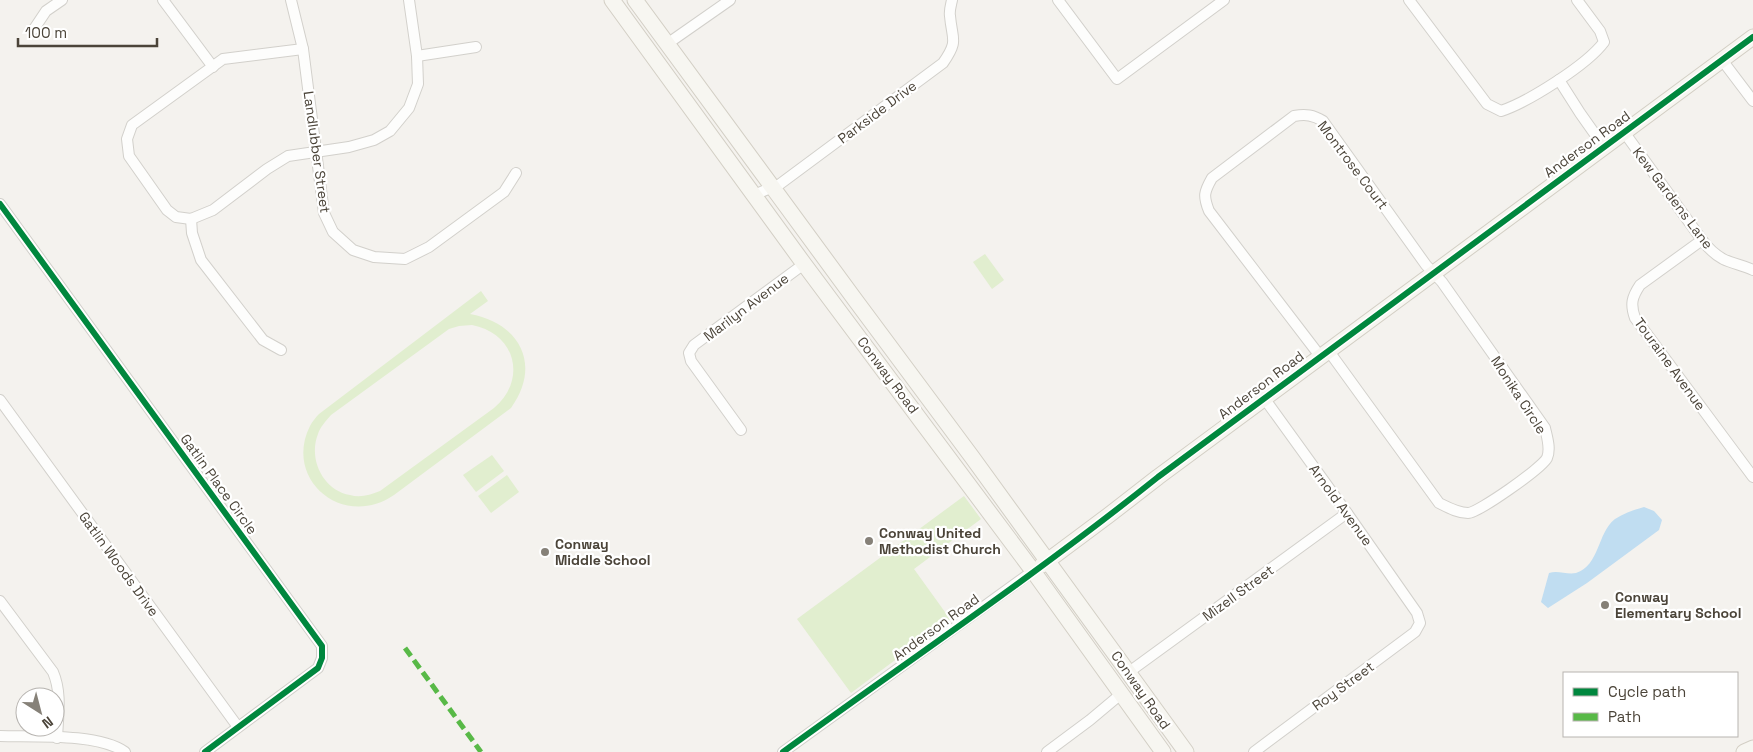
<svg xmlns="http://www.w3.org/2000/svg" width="1753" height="752" viewBox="0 0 1753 752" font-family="'Space Grotesk',sans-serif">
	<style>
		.green { fill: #e1eecf; fill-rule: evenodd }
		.water { fill: #c0ddf1 }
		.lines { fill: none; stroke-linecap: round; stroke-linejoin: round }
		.street-casing { stroke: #d2d0cb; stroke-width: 12 }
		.secondary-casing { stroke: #d3cfc5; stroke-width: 17 }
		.street { stroke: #fdfdfc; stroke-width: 10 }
		.secondary { stroke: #f7f6f1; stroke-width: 15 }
		.quiet { stroke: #58b947; stroke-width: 5; stroke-dasharray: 10 5; stroke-linecap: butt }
		.cycleway-casing { stroke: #fff; stroke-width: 9 }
		.cycleway { stroke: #00873e; stroke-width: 6 }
		.poi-dot { fill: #868178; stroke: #fff; stroke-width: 2 }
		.labels { text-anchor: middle; stroke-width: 4.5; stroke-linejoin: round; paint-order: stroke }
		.street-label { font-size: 14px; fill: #4b4439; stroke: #fff }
		.poi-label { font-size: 14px; font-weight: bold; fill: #4b4439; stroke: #fff; text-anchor: start }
	</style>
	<rect width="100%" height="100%" fill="#f4f2ee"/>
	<!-- green -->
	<g class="green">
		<polygon points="985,254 1004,280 992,289 973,262"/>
		<path d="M481,291L488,301L470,314C520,323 542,365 511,408L394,495C343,530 283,479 310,426C312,422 316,417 319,414ZM472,325C515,333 528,379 494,408L380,491C370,495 360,498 350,495C323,490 308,459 318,434C320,427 326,421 331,415L449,329L459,326Z"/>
		<polygon points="492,455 504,471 476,492 463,475"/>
		<polygon points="507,475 519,492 491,513 478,496"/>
		<polygon points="964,496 981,519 914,569 950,619 851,693 797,619"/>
	</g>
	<!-- water -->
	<path class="water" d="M1644,507L1654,511L1662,520L1659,530L1587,583L1548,608L1541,602L1549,573C1558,570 1567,575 1576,573C1600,565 1597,533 1615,519C1624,513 1634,510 1644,507Z"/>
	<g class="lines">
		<!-- street casing -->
		<g class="street-casing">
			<g id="street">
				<polyline points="163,0 213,67"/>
				<polyline points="291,0 303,49 324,213 333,232 353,250 374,257 405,259 429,247 504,192 516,173"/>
				<polyline points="1058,0 1117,79 1224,0"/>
				<path d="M1409,0L1487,104L1501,111C1528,102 1587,65 1604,42L1600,31L1577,0"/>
				<polyline points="34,29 46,11 62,0"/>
				<polyline points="667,44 730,0"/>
				<polyline points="303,49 223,59 132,125 127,139 129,156 167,210 176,217 191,219 213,210 267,169 288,156 349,147 374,140 390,131 409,108 418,84 417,56 409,0"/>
				<polyline points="417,56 476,47"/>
				<polyline points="1722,60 1753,101"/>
				<polyline points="1559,80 1580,113 1604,147"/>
				<path d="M1624,132L1702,240C1708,248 1714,254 1723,259C1733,264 1743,265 1753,270"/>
				<path d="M754,195L780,184L943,63C959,40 952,40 950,16C949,11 951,5 952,0"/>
				<polyline points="0,204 322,646 322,658 318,668 205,752"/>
				<polyline points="191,219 192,233 201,260 263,340 281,350"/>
				<path d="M1702,240L1640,285C1632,297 1630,304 1635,318L1753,477"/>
				<path d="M1320,356L1209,211C1203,196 1204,192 1212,178L1294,116C1306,114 1313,115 1323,121L1426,265L1442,282L1545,428C1547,437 1551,449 1547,458C1542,468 1478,513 1468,513C1458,513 1449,508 1439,503L1328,350"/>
				<polyline points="0,400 238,727"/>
				<polyline points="741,430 691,361 689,353 694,345 804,264"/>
				<path d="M0,601L53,672C62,693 58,715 57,738"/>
				<polyline points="1129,672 1347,513"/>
				<path d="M0,736C33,737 98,733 125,752"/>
				<polyline points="783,752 1033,571"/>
				<polyline points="1047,752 1090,720 1121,694"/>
				<polyline points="1254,752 1415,632 1420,623 1417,613 1347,513 1264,398"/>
			</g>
		</g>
		<!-- secondary casing -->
		<g class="secondary-casing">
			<g id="secondary">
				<polyline points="612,0 804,264 1033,571 1163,752"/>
				<polyline points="635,0 856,301 972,457 1186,752"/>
				<polyline points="1042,565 1109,515 1158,477 1753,37"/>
				<polyline points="1744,752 1753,748"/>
			</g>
		</g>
		<!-- street -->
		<use href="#street" class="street"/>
		<!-- secondary -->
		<use href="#secondary" class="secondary"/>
		<!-- quiet -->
		<polyline class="quiet" points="405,648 481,752"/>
		<!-- cycleway casing -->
		<g class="cycleway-casing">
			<g id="cycleway">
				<polyline points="0,204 322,646 322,658 318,668 205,752"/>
				<path d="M783,752C908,661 1037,574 1158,477L1753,37"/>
			</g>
		</g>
		<!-- cycleway -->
		<use href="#cycleway" class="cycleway"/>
	</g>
	<!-- markers -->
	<g class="poi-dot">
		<circle cx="869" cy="541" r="5"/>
		<circle cx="545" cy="552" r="5"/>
		<circle cx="1605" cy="605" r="5"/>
	</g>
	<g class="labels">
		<!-- street labels -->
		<g class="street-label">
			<text transform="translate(877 112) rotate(-37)" y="5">Parkside Drive</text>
			<text transform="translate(1587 144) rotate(-36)" y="5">Anderson Road</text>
			<text transform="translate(317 152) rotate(82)" y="5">Landlubber Street</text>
			<text transform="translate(1353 165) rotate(53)" y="5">Montrose Court</text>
			<text transform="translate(1673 198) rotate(53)" y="5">Kew Gardens Lane</text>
			<text transform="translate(746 307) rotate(-37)" y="5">Marilyn Avenue</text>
			<text transform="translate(1670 364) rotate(54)" y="5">Touraine Avenue</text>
			<text transform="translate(888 375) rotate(53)" y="5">Conway Road</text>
			<text transform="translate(1261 385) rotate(-37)" y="5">Anderson Road</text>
			<text transform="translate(1519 395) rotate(57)" y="5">Monika Circle</text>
			<text transform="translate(219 484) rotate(54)" y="5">Gatlin Place Circle</text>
			<text transform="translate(1341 505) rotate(54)" y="5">Arnold Avenue</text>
			<text transform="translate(119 564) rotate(54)" y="5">Gatlin Woods Drive</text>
			<text transform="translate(1238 593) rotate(-36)" y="5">Mizell Street</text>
			<text transform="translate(936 627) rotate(-36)" y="5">Anderson Road</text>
			<text transform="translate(1343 686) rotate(-36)" y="5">Roy Street</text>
			<text transform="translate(1141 690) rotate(55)" y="5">Conway Road</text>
		</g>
		<!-- poi labels -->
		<g class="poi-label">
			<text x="879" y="538">Conway United<tspan x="879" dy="16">Methodist Church</tspan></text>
			<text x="555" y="549">Conway<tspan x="555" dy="16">Middle School</tspan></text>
			<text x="1615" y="602">Conway<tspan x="1615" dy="16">Elementary School</tspan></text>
		</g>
	</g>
	<!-- legend -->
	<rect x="1563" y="672" width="175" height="65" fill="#ffffff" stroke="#b7b4b0"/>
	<rect x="1573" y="688" width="25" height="8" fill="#00873e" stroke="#b7b4b0"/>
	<text x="1608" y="697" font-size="15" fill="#4b4439">Cycle path</text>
	<rect x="1573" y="713" width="25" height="8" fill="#58b947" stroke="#b7b4b0"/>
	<text x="1608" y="722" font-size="15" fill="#4b4439">Path</text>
	<!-- north arrow -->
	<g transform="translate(40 712) rotate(144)"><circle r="24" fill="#ffffff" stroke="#b7b4b0"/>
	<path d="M0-4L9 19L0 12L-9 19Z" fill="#868178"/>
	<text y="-8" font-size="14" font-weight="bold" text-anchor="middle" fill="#4b4439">N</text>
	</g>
	<!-- scale -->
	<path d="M18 38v8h139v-8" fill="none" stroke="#4b4439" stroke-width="2.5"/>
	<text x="25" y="38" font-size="15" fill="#4b4439" stroke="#ffffff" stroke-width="4" paint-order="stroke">100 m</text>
</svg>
